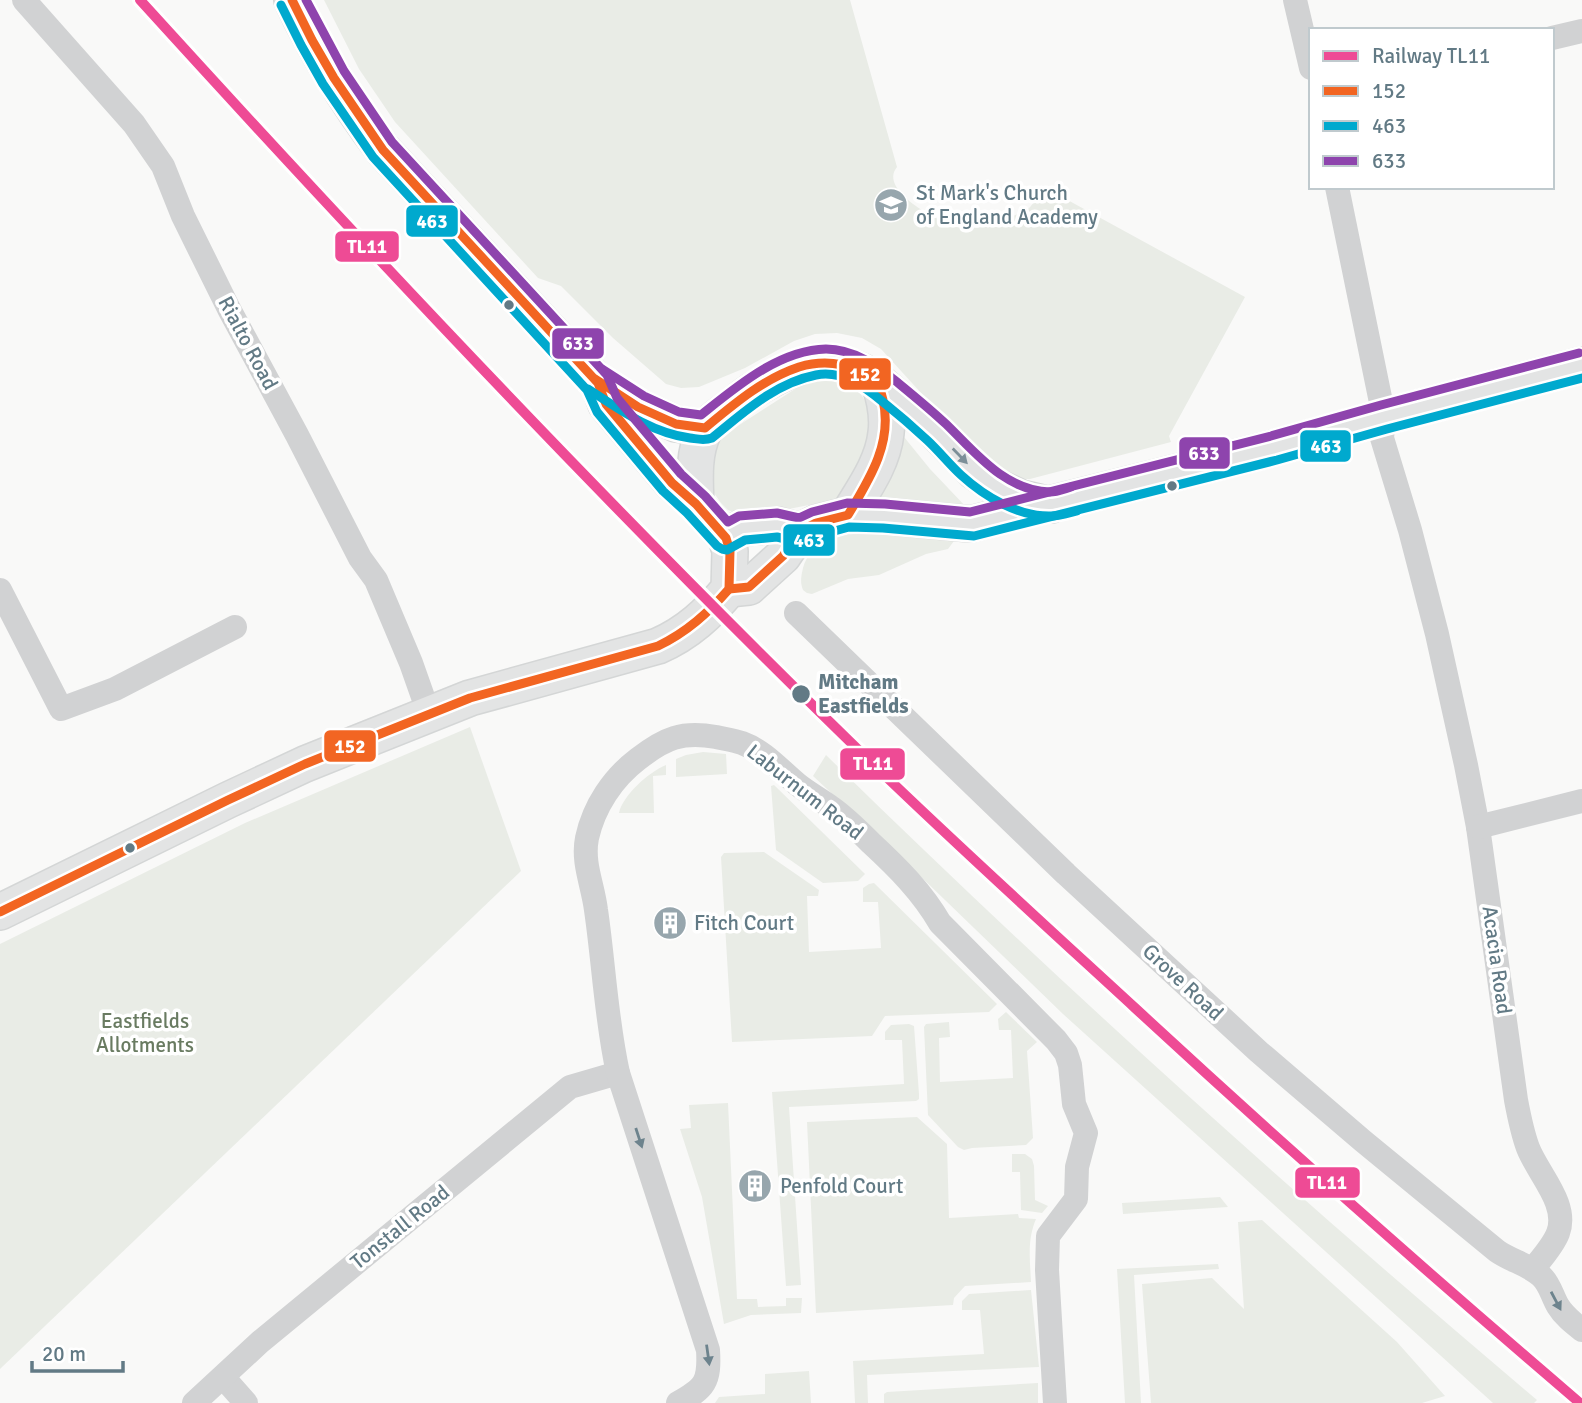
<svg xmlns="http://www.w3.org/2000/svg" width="1582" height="1403" viewBox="0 0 1582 1403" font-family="Signika,sans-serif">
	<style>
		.green { fill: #e9ece6 }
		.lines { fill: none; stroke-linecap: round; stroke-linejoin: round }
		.secondary-casing { stroke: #d4d6d6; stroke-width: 38 }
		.street { stroke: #d1d2d3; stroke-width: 24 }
		.secondary { stroke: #e3e4e4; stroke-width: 35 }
		.bus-1-casing { stroke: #fff; stroke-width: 14 }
		.bus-2-casing { stroke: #fff; stroke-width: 14 }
		.bus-3-casing { stroke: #fff; stroke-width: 14 }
		.bus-1 { stroke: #f26522; stroke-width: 9 }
		.bus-2 { stroke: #00a9ce; stroke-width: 9 }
		.bus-3 { stroke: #8e44ad; stroke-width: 9 }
		.rail-1-casing { stroke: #fff; stroke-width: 16 }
		.rail-1 { stroke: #ee4b95; stroke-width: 10 }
		.oneway { fill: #7c8f98 }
		.oneway2 { fill: #6d838d }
		.bus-dot { fill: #627a85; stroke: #fff; stroke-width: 2.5 }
		.labels { text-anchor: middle; stroke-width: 7; stroke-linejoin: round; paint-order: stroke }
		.poi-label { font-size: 21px; fill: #627a85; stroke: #fff; text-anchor: start }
		.street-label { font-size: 21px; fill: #627a85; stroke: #fff }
		.stop-label { font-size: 21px; font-weight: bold; fill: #627a85; stroke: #fff; text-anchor: start }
		.park-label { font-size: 21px; fill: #697b61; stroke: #fff }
		.line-badge { stroke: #fff; stroke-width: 2.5 }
		.badge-label { font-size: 19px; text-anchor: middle; font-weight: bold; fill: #fff }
	</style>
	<rect width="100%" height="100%" fill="#f9f9f8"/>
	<!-- green -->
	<g class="green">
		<path d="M324,0H850L897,167C877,191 942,224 960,227C983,230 993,225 1013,216C1017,214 1024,212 1028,209C1034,205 1038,192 1042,186L1245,297L1169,436L1171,442L1030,479H1020L994,473L881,349L862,338L837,333L815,334L794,341L745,368L699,387L681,388L666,384L613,338L561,286L538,278L395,122L359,69Z"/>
		<path d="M830,379C867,388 867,402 876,435L841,497L830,501L747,517L728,510L721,503L714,493L710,481L716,443L722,436L806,382L814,380Z"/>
		<polygon points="902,437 904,437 930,469 967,508 877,498"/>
		<path d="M868,532L954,541L948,549L926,554L879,575L848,579L812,594L807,593L803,590C800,582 801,577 803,568C811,539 843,535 868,532Z"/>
		<polygon points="470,727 521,871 0,1369 0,944 245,823"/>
		<polygon points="703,752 726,754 727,774 676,777 676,759 686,755"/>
		<path d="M826,755C1054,979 1292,1193 1537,1400L1534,1403H1493L1063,1014L916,872L813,776Z"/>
		<path d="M666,765V775L653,776L654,813H619C623,795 649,772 666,765Z"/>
		<polygon points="774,785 865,874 858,881 823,883 776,850 771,786"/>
		<polygon points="764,852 819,890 818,896 807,896 809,952 881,948 878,902 863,902 863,888 869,884 874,883 997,1004 989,1012 885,1016 872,1036 732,1042 721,857 724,853"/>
		<polygon points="1006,1012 1037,1042 1027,1051 1033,1138 1026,1145 972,1148 964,1150 958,1147 928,1115 924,1027 926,1024 949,1022 950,1037 939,1038 940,1082 1013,1078 1011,1030 999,1030 998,1019"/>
		<polygon points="909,1024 914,1026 919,1094 919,1099 916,1101 789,1107 801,1285 786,1286 772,1092 904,1084 902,1040 885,1040 885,1032 891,1025"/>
		<polygon points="728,1103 737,1299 757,1299 758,1307 786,1306 786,1298 802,1298 801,1313 751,1315 724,1324 702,1197 680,1129 691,1128 689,1105"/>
		<path d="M917,1117L947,1144L949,1218L1018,1214L1019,1218L1036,1219C1027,1240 1030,1260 1031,1282L965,1286L954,1298L953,1305L816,1313L807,1122Z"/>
		<polygon points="1012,1154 1025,1154 1032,1159 1034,1166 1035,1200 1048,1206 1042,1213 1021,1210 1020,1172 1012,1172"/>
		<polygon points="1220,1197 1228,1207 1123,1214 1122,1203"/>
		<polygon points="1262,1220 1397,1342 1445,1396 1422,1403 1151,1403 1142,1284 1212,1278 1244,1309 1238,1222"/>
		<polygon points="1218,1264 1219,1269 1134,1275 1141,1403 1125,1403 1117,1269"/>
		<polygon points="1031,1290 1039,1367 867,1375 868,1403 855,1403 853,1361 984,1354 980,1310 962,1310 962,1301 969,1294"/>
		<polygon points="809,1371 811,1403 715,1403 719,1397 765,1394 765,1374"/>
		<polygon points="1038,1383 1038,1403 884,1403 884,1394 887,1392"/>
	</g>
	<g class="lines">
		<!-- secondary casing -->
		<g class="secondary-casing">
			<g id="secondary">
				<path d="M292,0C317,54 348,103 383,150L598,383L638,407L676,424L705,428"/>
				<polyline points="875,379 930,426 974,471 995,486 1021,498 1051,505"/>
				<path d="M696,504C695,480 693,453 704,431C709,421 728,410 736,403C756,386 792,366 817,362C834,360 848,365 863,372C866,374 870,375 873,377C885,388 888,418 886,433C883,463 863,490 848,515"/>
				<polyline points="726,538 741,528 778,525 800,531 816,523 848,515 884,516 971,524 1274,448 1384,417 1582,365"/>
				<polyline points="729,589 749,587 783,556 800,531"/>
				<path d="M0,912L228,800L305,764L470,698L658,646C688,633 709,613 729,589L730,551L726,538L696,504L672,483L606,404L598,383"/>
			</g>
		</g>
		<!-- street -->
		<g class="street">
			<polyline points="24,0 134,124 163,166 183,216 229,309 297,435 360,558 376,580 411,663 429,714"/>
			<polyline points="1295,0 1311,68"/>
			<polyline points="1552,38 1582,31"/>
			<path d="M1337,187L1384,417L1382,438L1410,530L1437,634L1466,765L1478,827L1516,1100C1519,1116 1522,1132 1528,1148C1538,1174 1569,1204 1558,1233C1553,1246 1541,1259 1533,1269"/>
			<polyline points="0,590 61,709 115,689 235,627"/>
			<path d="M796,613L1066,874L1259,1052L1363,1141L1497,1251C1511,1261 1528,1264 1541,1276C1550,1284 1552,1296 1558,1306C1564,1316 1573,1323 1582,1330"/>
			<polyline points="1478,827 1582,801"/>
			<polyline points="223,1377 246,1403"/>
			<polyline points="194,1403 260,1342 570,1087 618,1073"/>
			<path d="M678,1403C705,1388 710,1382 708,1350L618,1073C606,1019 604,965 596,910C593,885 582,863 587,838C594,806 613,778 638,759C665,738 682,731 716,737C725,739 734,740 742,743C764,751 779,769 797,784C808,793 820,799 832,808C846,818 859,831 871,843C898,868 922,892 940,923L1056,1040L1066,1053L1070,1065L1074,1104L1086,1133L1077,1167L1076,1199L1048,1236L1047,1270L1055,1403"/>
		</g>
		<!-- secondary -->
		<use href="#secondary" class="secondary"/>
		<!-- bus-1 casing -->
		<g class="bus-1-casing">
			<g id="bus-1">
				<path d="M595,379L638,407L676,424L705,428C734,404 763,379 799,367C819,361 837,361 857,370C872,376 880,385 883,400C893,443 869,480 848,515L816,523L800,531L783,556L749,587L729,589"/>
				<path d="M0,912L228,800L305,764L470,698L658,646C687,632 708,613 729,589L730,551L726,538L696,504L672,483L606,404L598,383L383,150L334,78L312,40L292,0"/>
			</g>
		</g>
		<!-- bus-2 casing -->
		<g class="bus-2-casing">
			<g id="bus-2">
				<polyline points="281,5 301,45 323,84 373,157 587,390 597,412 663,491 687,513 717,546 722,549 727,550 745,540 777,537 802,543 820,535 849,527 883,528 974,536 1277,460 1387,429 1582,378"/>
				<path d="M588,389C620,410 652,433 690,438C698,439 704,441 712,438C743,413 775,383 816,375C842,370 864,386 883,402C898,414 913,427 927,440C939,451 949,464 961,475C984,496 1018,517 1051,516C1060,516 1069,513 1077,511"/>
			</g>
		</g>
		<!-- bus-3 casing -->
		<g class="bus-3-casing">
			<g id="bus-3">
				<polyline points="306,0 344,71 392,142 607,375 617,398 681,474 705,496 728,522 739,516 777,513 799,518 812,512 847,503 885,504 970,512 1271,436 1381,405 1579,353"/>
				<path d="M602,369L644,396L679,412L701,415C736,387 779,350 826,349C854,349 877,366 897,382C914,396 930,409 946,424C975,452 1005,491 1050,492C1057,492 1064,489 1071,487"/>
			</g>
		</g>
		<!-- bus-1 -->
		<use href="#bus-1" class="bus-1"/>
		<!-- bus-2 -->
		<use href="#bus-2" class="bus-2"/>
		<!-- bus-3 -->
		<use href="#bus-3" class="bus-3"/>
		<!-- rail-1 casing -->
		<g class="rail-1-casing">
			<path id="rail-1" d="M140,0C378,262 621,520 875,766C960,848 1047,927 1134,1007C1280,1142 1429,1274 1580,1403"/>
		</g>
		<!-- rail-1 -->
		<use href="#rail-1" class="rail-1"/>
	</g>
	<!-- one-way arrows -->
	<defs><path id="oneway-solid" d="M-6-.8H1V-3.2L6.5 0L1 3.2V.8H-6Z" transform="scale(1.75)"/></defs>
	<use class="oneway" href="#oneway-solid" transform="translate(960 456) rotate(46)"/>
	<g class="oneway2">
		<use href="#oneway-solid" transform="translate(639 1138) rotate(72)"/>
		<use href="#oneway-solid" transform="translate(1556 1301) rotate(62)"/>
		<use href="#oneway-solid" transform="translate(708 1355) rotate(82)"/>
	</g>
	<!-- icons -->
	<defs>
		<g id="school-disc" transform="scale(1.75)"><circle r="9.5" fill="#97a6ad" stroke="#fff"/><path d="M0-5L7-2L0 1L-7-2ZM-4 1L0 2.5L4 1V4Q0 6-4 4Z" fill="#fff"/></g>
		<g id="building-disc" transform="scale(1.75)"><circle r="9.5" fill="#97a6ad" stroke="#fff"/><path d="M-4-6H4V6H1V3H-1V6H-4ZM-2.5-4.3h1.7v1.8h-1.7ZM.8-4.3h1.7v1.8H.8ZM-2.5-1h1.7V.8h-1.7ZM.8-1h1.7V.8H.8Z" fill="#fff"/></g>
	</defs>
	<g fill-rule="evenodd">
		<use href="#school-disc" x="891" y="205"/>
		<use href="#building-disc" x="670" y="923"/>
		<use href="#building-disc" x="755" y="1186"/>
	</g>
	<!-- markers -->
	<g class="bus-dot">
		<circle cx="509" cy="305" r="6"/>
		<circle cx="1172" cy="486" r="6"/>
		<circle cx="801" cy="694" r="10"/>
		<circle cx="130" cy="848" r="6"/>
	</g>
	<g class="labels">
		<!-- poi labels -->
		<g class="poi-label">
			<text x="916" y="200">St Mark's Church<tspan x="916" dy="24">of England Academy</tspan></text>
			<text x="694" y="930">Fitch Court</text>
			<text x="780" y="1193">Penfold Court</text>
		</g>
		<!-- street labels -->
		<g class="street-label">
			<text transform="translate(248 343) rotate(62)" y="7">Rialto Road</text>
			<text transform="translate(805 792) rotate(38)" y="7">Laburnum Road</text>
			<text transform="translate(1497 960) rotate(82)" y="7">Acacia Road</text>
			<text transform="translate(1183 982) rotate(43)" y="7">Grove Road</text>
			<text transform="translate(400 1227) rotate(-39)" y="7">Tonstall Road</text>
		</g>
		<!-- stop labels -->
		<g class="stop-label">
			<text x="818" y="689">Mitcham<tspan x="818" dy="24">Eastfields</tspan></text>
		</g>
		<!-- park labels -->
		<g class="park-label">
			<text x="145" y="1028">Eastfields<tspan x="145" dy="24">Allotments</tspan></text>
		</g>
	</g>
	<g class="line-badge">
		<rect x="405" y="204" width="54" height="34" rx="7" fill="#00a9ce"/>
		<rect x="334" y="230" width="66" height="33" rx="7" fill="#ee4b95"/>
		<rect x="551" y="327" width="54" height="33" rx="7" fill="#8e44ad"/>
		<rect x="838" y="357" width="54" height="34" rx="7" fill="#f26522"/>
		<rect x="1299" y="429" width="53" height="34" rx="7" fill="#00a9ce"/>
		<rect x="1178" y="436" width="53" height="34" rx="7" fill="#8e44ad"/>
		<rect x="782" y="523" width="54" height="34" rx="7" fill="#00a9ce"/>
		<rect x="323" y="729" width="54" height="34" rx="7" fill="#f26522"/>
		<rect x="839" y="747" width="67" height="34" rx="7" fill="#ee4b95"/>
		<rect x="1294" y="1166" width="67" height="33" rx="7" fill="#ee4b95"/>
	</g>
	<g class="badge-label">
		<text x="432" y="228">463</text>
		<text x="367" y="253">TL11</text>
		<text x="578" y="350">633</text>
		<text x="865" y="381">152</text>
		<text x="1326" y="453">463</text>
		<text x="1204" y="460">633</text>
		<text x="809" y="547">463</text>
		<text x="350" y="753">152</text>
		<text x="873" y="770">TL11</text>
		<text x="1327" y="1189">TL11</text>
	</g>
	<!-- legend -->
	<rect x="1309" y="28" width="245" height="161" fill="#ffffff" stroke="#c0cace" stroke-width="2"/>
	<rect x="1323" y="51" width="35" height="10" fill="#ee4b95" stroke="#c0cace" stroke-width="2"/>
	<text x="1372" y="63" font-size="21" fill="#627a85">Railway TL11</text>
	<rect x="1323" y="86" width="35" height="10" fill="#f26522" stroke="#c0cace" stroke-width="2"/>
	<text x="1372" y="98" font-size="21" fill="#627a85">152</text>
	<rect x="1323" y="121" width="35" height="10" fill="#00a9ce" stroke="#c0cace" stroke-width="2"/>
	<text x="1372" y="133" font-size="21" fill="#627a85">463</text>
	<rect x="1323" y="156" width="35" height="10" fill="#8e44ad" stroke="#c0cace" stroke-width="2"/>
	<text x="1372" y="168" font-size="21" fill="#627a85">633</text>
	<!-- scale -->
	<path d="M32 1361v10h91v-10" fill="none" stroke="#627a85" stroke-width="3.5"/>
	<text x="42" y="1361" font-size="21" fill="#627a85" stroke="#ffffff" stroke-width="5" paint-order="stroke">20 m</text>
</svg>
